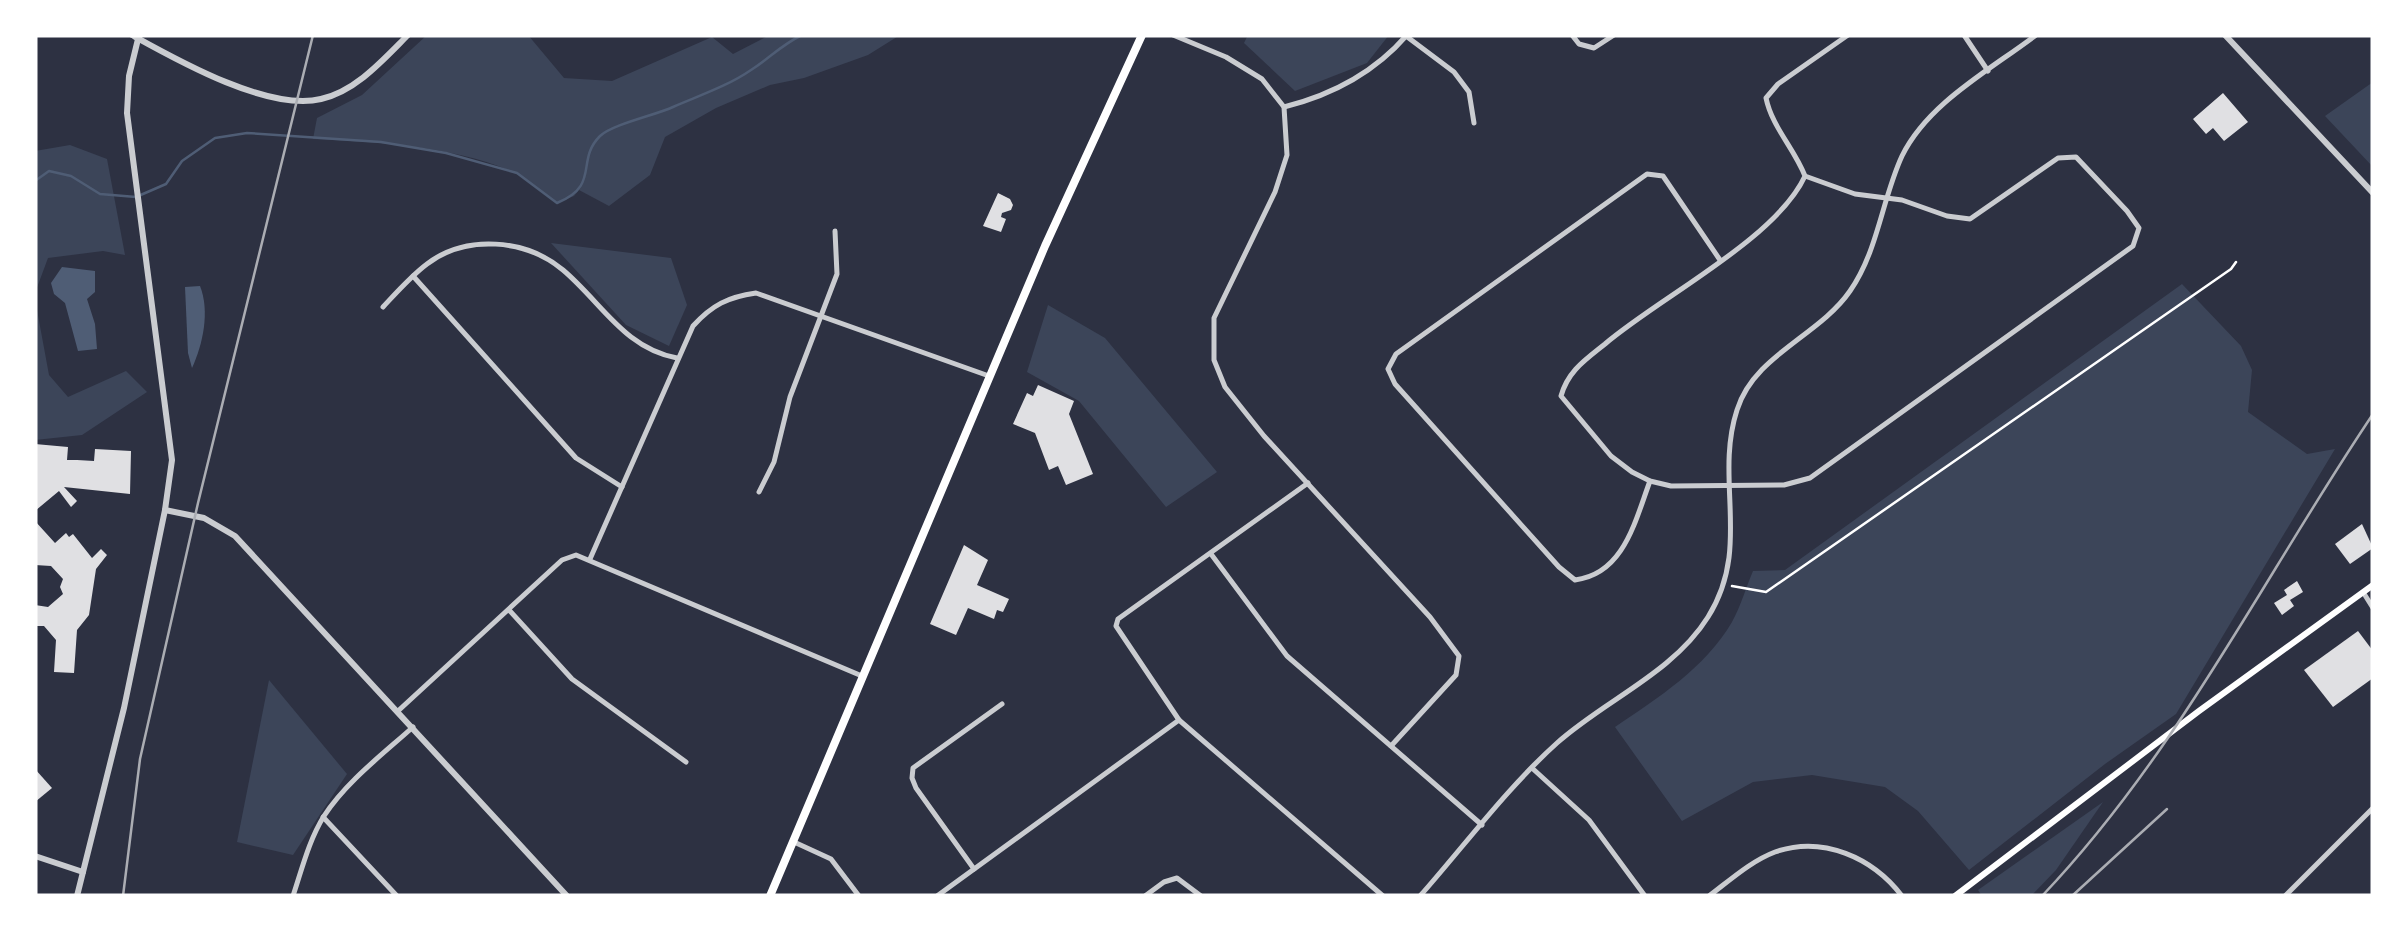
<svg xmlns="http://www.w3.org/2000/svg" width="2408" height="931" viewBox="0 0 2408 931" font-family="'PT Sans Narrow',sans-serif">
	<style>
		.green { fill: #3c4559 }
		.water { fill: #4f5d75 }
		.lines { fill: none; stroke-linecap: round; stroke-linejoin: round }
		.stream { stroke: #4f5d75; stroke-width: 2.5 }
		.building { fill: #e0e0e3 }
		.path { stroke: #fff; stroke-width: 2.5 }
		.minor { stroke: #caccd0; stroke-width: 5 }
		.tertiary { stroke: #caccd0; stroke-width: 6 }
		.secondary { stroke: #fff; stroke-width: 6 }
		.primary { stroke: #fff; stroke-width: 8 }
		.rail { stroke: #abadb3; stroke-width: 2.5 }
	</style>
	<rect width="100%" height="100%" fill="#2d3142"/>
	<!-- green -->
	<g class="green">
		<path d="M427,35H528L564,78L612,81L712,37L733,54L770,35H900L868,55L804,78L770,85L716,108L665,137L650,175L609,206L579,190L574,196L557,203C543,193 529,179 513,172C454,146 377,142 313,139L317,118L362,95Z"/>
		<polygon points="1248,35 1389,35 1367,63 1295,91 1244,43"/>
		<polygon points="2373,82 2373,167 2325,116"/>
		<polygon points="70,145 107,159 125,255 103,251 48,258 35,293 35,151"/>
		<polygon points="551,243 671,258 687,305 669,346 626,325"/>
		<path d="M2182,284L2241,346L2252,370L2248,412L2307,454L2335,449L2176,714L2105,764L1969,870L1918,811L1885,787L1812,775L1753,782L1682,821L1615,727C1658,698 1705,668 1732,622C1741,606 1746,587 1753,571L1785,570Z"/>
		<polygon points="35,299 49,375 68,397 126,371 147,392 82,435 35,440"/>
		<polygon points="1048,305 1105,338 1217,472 1166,507 1079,401 1027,372"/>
		<polygon points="269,680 347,774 293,855 237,842"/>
		<polygon points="2103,802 2056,870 2031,896 1982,896 1978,890"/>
	</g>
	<!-- water -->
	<g class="water">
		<polygon points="62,267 95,271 95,292 87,299 95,324 97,349 78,351 65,303 54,294 51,283"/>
		<path d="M200,286C210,311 203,344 192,368L188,353L185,287Z"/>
	</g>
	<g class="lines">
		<!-- stream -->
		<path class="stream" d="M35,181L49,171L71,176L100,194L136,197L166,184L182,161L215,138L247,133L381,142L446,153L517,173L557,203C601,185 575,161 600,136C613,124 656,115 673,107C698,96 728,86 751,70C770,58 781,45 802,35"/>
	</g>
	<!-- building -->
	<g class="building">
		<polygon points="2223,93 2248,122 2224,141 2213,128 2206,134 2193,119"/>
		<polygon points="998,193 1010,199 1013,205 1011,210 1002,213 1001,217 1006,219 1001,232 983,226"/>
		<polygon points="1038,385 1074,401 1069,414 1093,474 1066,485 1058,466 1049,470 1035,433 1013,424 1027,393 1033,396"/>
		<polygon points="35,444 68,447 67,460 77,460 94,461 95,449 131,451 130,494 64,487 77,501 71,507 59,491 35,511"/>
		<polygon points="35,521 55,543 66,533 69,537 73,534 92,558 101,549 107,555 96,569 89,615 77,630 74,673 54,672 56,640 44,626 35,626 35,605 48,607 63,594 60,587 63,579 51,566 35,565"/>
		<polygon points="2362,524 2373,548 2350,564 2335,544"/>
		<polygon points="964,545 988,560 977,585 1009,599 1003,612 997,610 994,619 968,608 956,635 930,624"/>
		<polygon points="2297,581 2303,592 2290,600 2294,606 2282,615 2274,603 2287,595 2284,590"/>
		<polygon points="2358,631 2373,651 2373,678 2333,707 2304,670"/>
		<polygon points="35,769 52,788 35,802"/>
	</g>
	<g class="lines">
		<!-- path -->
		<polyline class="path" points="1732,586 1766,592 2231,269 2236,262"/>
		<!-- minor -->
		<g class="minor">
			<polyline points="1173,35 1226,57 1262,79 1284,107 1287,155 1275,192 1214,318 1214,360 1225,387 1264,436 1430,617 1459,656 1456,675 1391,746"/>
			<polyline points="1572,35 1579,44 1594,48 1614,35"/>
			<polyline points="1964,35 1988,71"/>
			<polyline points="1406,36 1454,72 1469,92 1474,123"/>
			<path d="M1284,107C1332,95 1374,73 1407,35"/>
			<path d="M1805,176C1776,239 1660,297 1605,344C1585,360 1568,371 1561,396L1611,456L1632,472L1650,481L1671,486L1784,485L1810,478L2133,246L2139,228L2127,211L2076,157L2058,158L1970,219L1947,216L1902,200L1855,194L1805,176C1794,148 1772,127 1766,98L1778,84L1848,35"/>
			<polyline points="413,276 576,458 622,487"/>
			<path d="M383,307C397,292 411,276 427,264C466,234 526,239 563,270C602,303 624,348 677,358"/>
			<path d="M1650,481C1635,521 1624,574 1575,580L1559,567L1395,384L1388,369L1396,354L1647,174L1663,176L1720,260"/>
			<polyline points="1308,483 1118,619 1116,626 1179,720 1383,896"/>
			<polyline points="759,492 774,462 790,397 837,274 835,231"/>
			<polyline points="1211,554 1287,656 1482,825"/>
			<path d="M590,559L693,326C712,305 728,297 756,293L989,376"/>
			<polyline points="2363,592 2373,608"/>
			<polyline points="509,610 572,679 686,762"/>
			<polyline points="398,711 562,560 576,555 862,676"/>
			<polyline points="1532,768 1589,820 1645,896"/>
			<polyline points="323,817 397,896"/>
			<polyline points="794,842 831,859 859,896"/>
			<polyline points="974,869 916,788 912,778 913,768 1002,704"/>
			<path d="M293,896C302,869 309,840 324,816C346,782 383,754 413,727"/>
			<polyline points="937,896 1179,720"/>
			<polyline points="1145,896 1164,882 1177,878 1201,896"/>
			<path d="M1420,896C1465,845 1507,788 1557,743C1605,700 1673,673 1708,617C1752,547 1714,481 1737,410C1754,355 1819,336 1850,291C1878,251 1882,199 1902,156C1928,103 1990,70 2036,35"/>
			<path d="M1709,896C1729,881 1751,861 1775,852C1823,835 1873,858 1902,896"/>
			<polyline points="2285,896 2373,808"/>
		</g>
		<!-- tertiary -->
		<g class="tertiary">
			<path d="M132,35C177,60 269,112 321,99C356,91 383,60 408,35"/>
			<polyline points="2225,35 2373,193"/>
			<polyline points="165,510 204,518 235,536 567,896"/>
			<polyline points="35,856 83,872"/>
			<polyline points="77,896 124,708 165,510 172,460 127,113 129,76 139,35"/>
		</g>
		<!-- secondary -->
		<polyline class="secondary" points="1955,896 2199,711 2373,585"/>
		<!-- primary -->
		<polyline class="primary" points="770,896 1045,246 1142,35"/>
		<!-- rail -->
		<g class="rail">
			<polyline points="123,896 140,759 198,503 313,35"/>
			<path d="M2042,896C2178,753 2264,576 2373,414"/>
			<polyline points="2072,896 2167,809"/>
		</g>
	</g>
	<!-- border -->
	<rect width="2408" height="931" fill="none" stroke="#ffffff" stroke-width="75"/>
</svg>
